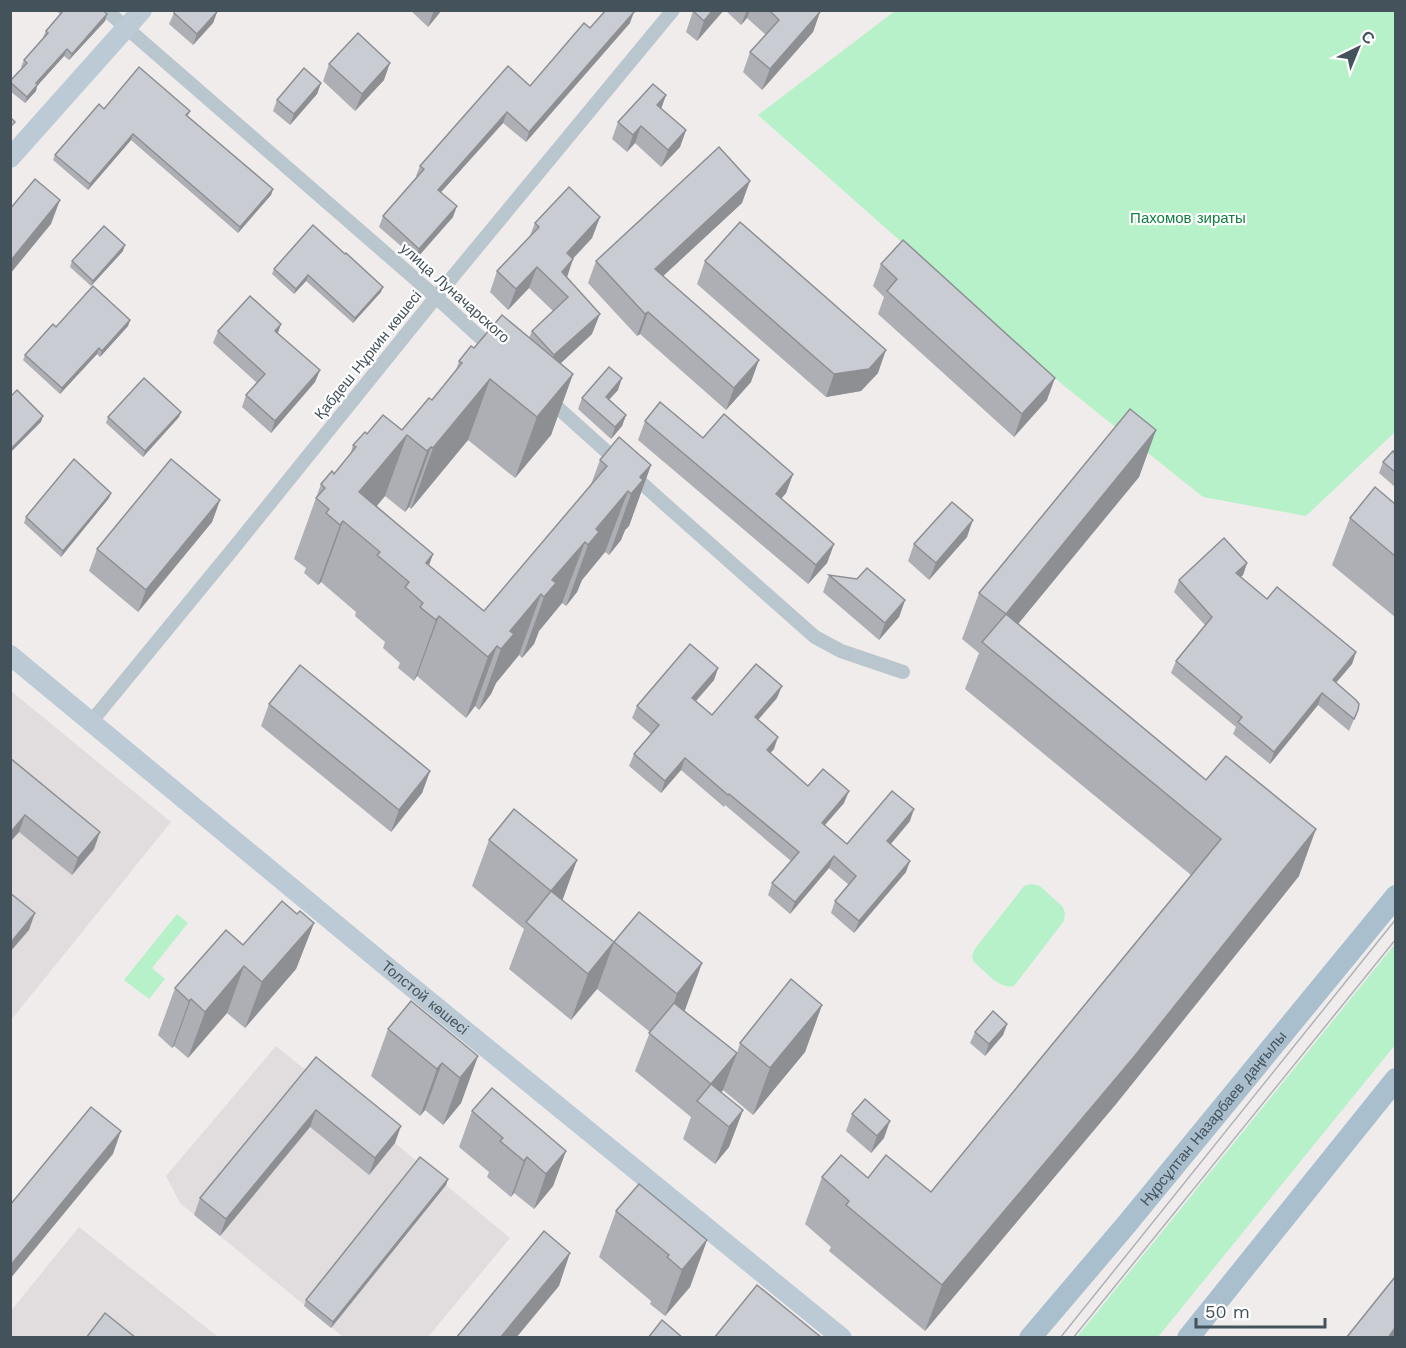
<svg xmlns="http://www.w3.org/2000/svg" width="1406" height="1348" viewBox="0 0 1406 1348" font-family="'Work Sans',sans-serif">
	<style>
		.education { fill: #e1ddde }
		.green { fill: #b7f1c9 }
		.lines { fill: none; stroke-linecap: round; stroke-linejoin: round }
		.street { stroke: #bac6cd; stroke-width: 14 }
		.secondary { stroke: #bbcad5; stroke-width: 20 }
		.primary { stroke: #aabfce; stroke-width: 22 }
		.tram { stroke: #aeb2b8; stroke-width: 1.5 }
		.wall { fill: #adafb5 }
		.shaded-wall { fill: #8d8f93 }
		.building { fill: #c9ccd2; stroke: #8d8f93; stroke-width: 1.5 }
		.labels { text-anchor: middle; stroke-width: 4.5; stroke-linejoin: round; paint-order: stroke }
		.park-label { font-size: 15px; fill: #118040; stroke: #fff }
		.street-label { font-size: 15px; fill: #44525b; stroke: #fff }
	</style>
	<rect width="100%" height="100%" fill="#f0ecec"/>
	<!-- education -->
	<g class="education">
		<polygon points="11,691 171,822 11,1020"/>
		<polygon points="276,1046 336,1095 310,1127 331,1145 369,1175 395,1143 510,1238 428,1337 343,1337 180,1203 166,1176"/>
		<polygon points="79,1227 218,1337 11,1337 10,1312"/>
	</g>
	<!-- green -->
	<g class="green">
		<polygon points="895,11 1395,11 1395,432 1306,516 1203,497 1063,385 758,115"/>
		<path d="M1031,884L1040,886L1063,907L1065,914L1064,921L1014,986C999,990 985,971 974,962L972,957L974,950L1024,886Z"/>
		<polygon points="177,914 188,923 152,968 165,979 149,999 124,980"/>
		<polygon points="1395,944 1395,1045 1158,1337 1077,1337"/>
	</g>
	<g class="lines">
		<!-- street -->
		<g class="street">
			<polyline points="106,10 436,297 495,351"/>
			<polyline points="547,398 666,505 815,637 841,651 903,672"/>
			<polyline points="91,722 233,549 436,297 673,10"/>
		</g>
		<!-- secondary -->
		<g class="secondary">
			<polyline points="10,158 142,10"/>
			<path id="s1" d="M10,655L386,966L842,1338"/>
		</g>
		<!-- primary -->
		<g class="primary">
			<path id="s2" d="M1030,1338L1126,1225L1396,896"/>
			<polyline points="1188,1338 1396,1079"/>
		</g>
		<!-- tram -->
		<g class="tram">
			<polyline points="1060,1338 1396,919"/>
			<polyline points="1073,1338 1396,939"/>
		</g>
	</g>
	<!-- wall -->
	<g class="wall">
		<polygon points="56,10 103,10 107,14 105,21 69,60 64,56 37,86 36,91 25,103 10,91 10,81 22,68 21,67 24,60 44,38 43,37 46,31 60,14"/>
		<polygon points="410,10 442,10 428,27"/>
		<polygon points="724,10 697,41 686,32 693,11"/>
		<polygon points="725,10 819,10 820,12 813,32 762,90 743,72 750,52 766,35 747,18 741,25"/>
		<polygon points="217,12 213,23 193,45 169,24 174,13"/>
		<polygon points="630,23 526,142 503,123 441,192 453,217 416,259 379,227 383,216 417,177 416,176 420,166 530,86 590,28"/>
		<polygon points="329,64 384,80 355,111 323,81"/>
		<polygon points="321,83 317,94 290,125 273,111 277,100"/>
		<polygon points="666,95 661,108 686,130 680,147 661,167 635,143 627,152 612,139 618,122"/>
		<polygon points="104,109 190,111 188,116 273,189 271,195 238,233 131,140 88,190 53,160 55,155"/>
		<polygon points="742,203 663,276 751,382 726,410 640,334 637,336 588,283 596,261"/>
		<polygon points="600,217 592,238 573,259 567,277 592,334 561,363 573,374 551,435 515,478 468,440 411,509 409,507 405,512 385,496 377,506 433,554 429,565 484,611 590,487 600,460 651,465 629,526 625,530 621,540 609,555 605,552 582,580 577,592 566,606 562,603 539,631 534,644 522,658 519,655 496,683 491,694 479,710 475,706 466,718 417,676 414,681 398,668 400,663 383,648 385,642 355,616 356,612 321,582 318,585 304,573 306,568 294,559 321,484 334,474 350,455 353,445 367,434 402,430 432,400 455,373 459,361 474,348 529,338 532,331 553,311 529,288 508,310 490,292 497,271 529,238 535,223"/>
		<polygon points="313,225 381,292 353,323 306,281 294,294 272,274 274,269"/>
		<polygon points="123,251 91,286 70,267 72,261"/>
		<polygon points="705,261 878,373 861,391 826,397 697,284"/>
		<polygon points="881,264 1047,400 1014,437 878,314 884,297 873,286"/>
		<polygon points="130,320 128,326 100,357 97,354 60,394 23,360 25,355 56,327"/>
		<polygon points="218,331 278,334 320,370 315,382 271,433 242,407 246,395 257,383 213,343"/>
		<polygon points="618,390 609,400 626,415 622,426 611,439 578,409 582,398"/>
		<polygon points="108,417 179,417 143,457 106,423"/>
		<polygon points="645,421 703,438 793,474 786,493 781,499 834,544 827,563 808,584 638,440"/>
		<polygon points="1156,430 1139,477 1018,624 1299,876 1116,1104 925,1331 829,1251 831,1247 805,1224 822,1177 868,1178 931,1192 1191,875 965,689 979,653 962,639 979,593"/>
		<polygon points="1395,454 1395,487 1379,473 1383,462"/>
		<polygon points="111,493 109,498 61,557 24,523 26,517"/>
		<polygon points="220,500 212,522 138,612 89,571 97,549"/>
		<polygon points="1395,504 1395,617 1332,565 1350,518"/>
		<polygon points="967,537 929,580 908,561 914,544"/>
		<polygon points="1247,563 1243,575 1241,577 1267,599 1356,652 1352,664 1336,683 1358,710 1349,731 1318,705 1270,764 1233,734 1236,727 1171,673 1176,661 1205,625 1174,592 1179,580"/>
		<polygon points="829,575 905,600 899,617 879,640 823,592"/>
		<polygon points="718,668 714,680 696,701 712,715 777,698 758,720 774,749 770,753 808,786 844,803 825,825 847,844 910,821 891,844 906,872 854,933 831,913 835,901 849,885 829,868 790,914 768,895 772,883 791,861 725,805 724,807 681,770 661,793 629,766 634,754 651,734 632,718 637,706"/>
		<polygon points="269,704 430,771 422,793 391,832 261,726"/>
		<polygon points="10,758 94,849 72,875 19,832 10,842"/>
		<polygon points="489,840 577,860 562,900 614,942 702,963 684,1011 737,1053 740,1043 822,1005 805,1052 753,1115 723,1090 721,1093 743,1110 729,1147 715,1164 683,1139 691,1117 635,1071 650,1032 597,989 571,1020 509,969 524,929 472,886"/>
		<polygon points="297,914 314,923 296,969 245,1028 227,1013 188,1058 174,1046 172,1048 158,1035 175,988 243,945"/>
		<polygon points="1007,1024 1003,1035 985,1056 970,1043 975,1032"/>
		<polygon points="388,1029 478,1056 461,1103 443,1125 425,1110 420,1116 371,1076"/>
		<polygon points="316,1057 395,1143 369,1175 310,1127 220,1236 194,1215 200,1198"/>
		<polygon points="472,1111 566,1151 553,1186 534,1209 514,1193 511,1197 487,1177 489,1172 459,1147"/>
		<polygon points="852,1114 884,1138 871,1153 846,1131"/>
		<polygon points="448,1179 446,1185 331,1328 304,1306 306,1300"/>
		<polygon points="616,1211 707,1240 690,1287 665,1316 650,1304 651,1301 599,1257"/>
	</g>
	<!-- shaded-wall -->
	<g class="shaded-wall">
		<polygon points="434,10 442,10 428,27"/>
		<polygon points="713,10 724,10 697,41 704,21"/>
		<polygon points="747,10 750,10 747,18 741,25"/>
		<polygon points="217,12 213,23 193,45 197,34"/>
		<polygon points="634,12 630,23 526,142 529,132"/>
		<polygon points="820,12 813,32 762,90 770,69"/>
		<polygon points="107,14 105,21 69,60 72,54"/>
		<polygon points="67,49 64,56 37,86 36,91 25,103 27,97 36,83"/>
		<polygon points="390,63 384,80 355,111 362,94"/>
		<polygon points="321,83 317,94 290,125 294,114"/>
		<polygon points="666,95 660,112 657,105"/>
		<polygon points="507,112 503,123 434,200 438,190"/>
		<polygon points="641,126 635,143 627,152 633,135"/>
		<polygon points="686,130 680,147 661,167 668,150"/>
		<polygon points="133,134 131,140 88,190 90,184"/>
		<polygon points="750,181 742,203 647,291 655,269"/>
		<polygon points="273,189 271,195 238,233 240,227"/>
		<polygon points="60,200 51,224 10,274 10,264 12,259"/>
		<polygon points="457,206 453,217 416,259 419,249"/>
		<polygon points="600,217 592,238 559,273 567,253"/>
		<polygon points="125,245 123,251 91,286 93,281"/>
		<polygon points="573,259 566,280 562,272"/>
		<polygon points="537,267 529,288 508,310 516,289"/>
		<polygon points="308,275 306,281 294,294 296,289"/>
		<polygon points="383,287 381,292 353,323 355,318"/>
		<polygon points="648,312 640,334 637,336 645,314"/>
		<polygon points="600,314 592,334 547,376 554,355"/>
		<polygon points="130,320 128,326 100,357 102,351"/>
		<polygon points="281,324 277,336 275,331"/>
		<polygon points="99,348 97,354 60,394 62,388"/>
		<polygon points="886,350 878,373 861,391 826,397 834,374"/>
		<polygon points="759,360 751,382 726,410 734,388"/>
		<polygon points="320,370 315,382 271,433 275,421"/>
		<polygon points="573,374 551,435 515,478 537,417"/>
		<polygon points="622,378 618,390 601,408 606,397"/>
		<polygon points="1055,378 1047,400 1014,437 1022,414"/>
		<polygon points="490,379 468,440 411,509 433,448"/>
		<polygon points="181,412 179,417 143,457 145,451"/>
		<polygon points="626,415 622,426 611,439 615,427"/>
		<polygon points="43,416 41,422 10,453 10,450"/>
		<polygon points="1156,430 1139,477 995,652 1006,614"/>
		<polygon points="407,435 385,496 355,531 359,492"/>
		<polygon points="431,447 409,507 405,512 427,451"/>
		<polygon points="651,465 629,526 625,530 621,540 609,555 631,494 640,477"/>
		<polygon points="793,474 786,493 769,513 776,494"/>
		<polygon points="628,491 605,552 582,580 577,592 566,606 588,545 596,529"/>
		<polygon points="111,493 109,498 61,557 63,551"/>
		<polygon points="220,500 212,522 138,612 146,590"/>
		<polygon points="973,520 967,537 929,580 936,563"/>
		<polygon points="343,521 321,582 318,585 340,525"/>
		<polygon points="585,542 562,603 539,631 534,644 522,658 544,597 552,580"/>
		<polygon points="834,544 827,563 808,584 816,565"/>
		<polygon points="433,554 417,598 426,563"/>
		<polygon points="1247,563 1243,575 1232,585 1236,573"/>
		<polygon points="541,594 519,655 496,683 491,694 479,710 501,649 510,631"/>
		<polygon points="905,600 899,617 879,640 885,623"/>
		<polygon points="439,616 417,676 414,681 436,620"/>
		<polygon points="497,646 475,706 466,718 488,657"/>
		<polygon points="1356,652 1352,664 1328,692 1333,680"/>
		<polygon points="718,668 714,680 688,710 692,698"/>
		<polygon points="782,686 777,698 750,729 755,717"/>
		<polygon points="1322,693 1318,705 1270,764 1274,752"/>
		<polygon points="778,737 774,749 762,762 767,750"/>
		<polygon points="685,758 681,770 661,793 665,781"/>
		<polygon points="430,771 422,793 391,832 399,810"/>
		<polygon points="849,791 844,803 817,834 822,823"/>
		<polygon points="914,809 910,821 883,853 887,841"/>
		<polygon points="25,815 19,832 10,842 10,833"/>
		<polygon points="1316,829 1299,876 1116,1104 925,1331 942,1285"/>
		<polygon points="100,832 94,849 72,875 78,858"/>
		<polygon points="834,856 829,868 790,914 795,902"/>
		<polygon points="577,860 560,907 551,891"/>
		<polygon points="910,861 906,872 854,933 859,921"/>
		<polygon points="35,913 29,930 10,952 10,945 12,941"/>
		<polygon points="314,923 296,969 245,1028 262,982"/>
		<polygon points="614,942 597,989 571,1020 588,974"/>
		<polygon points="702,963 685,1010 660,1040 677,994"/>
		<polygon points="244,966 227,1013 188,1058 205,1012"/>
		<polygon points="191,999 174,1046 172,1048 189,1001"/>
		<polygon points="822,1005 805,1052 753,1115 770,1068"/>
		<polygon points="1007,1024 1003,1035 985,1056 989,1044"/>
		<polygon points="737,1053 723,1090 707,1110 711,1084"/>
		<polygon points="478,1056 461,1103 443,1125 460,1078"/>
		<polygon points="442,1063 425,1110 420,1116 437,1069"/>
		<polygon points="316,1110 310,1127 220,1236 226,1219"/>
		<polygon points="743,1110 729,1147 715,1164 729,1127"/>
		<polygon points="890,1121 884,1138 871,1153 877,1136"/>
		<polygon points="401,1126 395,1143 369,1175 375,1158"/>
		<polygon points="121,1131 113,1154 10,1279 10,1266"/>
		<polygon points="566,1151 553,1186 534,1209 546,1174"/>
		<polygon points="527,1157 514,1193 511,1197 524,1161"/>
		<polygon points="448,1179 446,1185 331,1328 333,1322"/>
		<polygon points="707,1240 690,1287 665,1316 682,1270"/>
		<polygon points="570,1253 559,1286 516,1338 500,1338"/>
		<polygon points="1395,1328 1395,1338 1388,1338"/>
	</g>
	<!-- building -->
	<g class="building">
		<polygon points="64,10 103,10 107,14 72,54 67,49 36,83 38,84 27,97 10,82 10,81 27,63 24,60 48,33 46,31"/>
		<polygon points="175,10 216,10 217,12 197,34 174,13"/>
		<polygon points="606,10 632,10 634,12 529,132 507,112 438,190 457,206 419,249 383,216 424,169 420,166 508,66 530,86 584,23 590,28"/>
		<polygon points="694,10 713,10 704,21 693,11"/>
		<polygon points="769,10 819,10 820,12 770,69 750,52 779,20"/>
		<polygon points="358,33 390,63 362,94 329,64"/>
		<polygon points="139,67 190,111 186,115 273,189 240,227 133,134 90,184 55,155 99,104 104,109"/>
		<polygon points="304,68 321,83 294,114 277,100"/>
		<polygon points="653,84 666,95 657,105 686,130 668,150 641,126 633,135 618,122"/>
		<polygon points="10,117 15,122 10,127"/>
		<polygon points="719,147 750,181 655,269 759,360 734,388 648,312 645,314 596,261"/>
		<polygon points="35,179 60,200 12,259 10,258 10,209"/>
		<polygon points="569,187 600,217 567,253 573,259 562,272 600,314 554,355 532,331 568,297 537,267 516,289 497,271 539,227 535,223"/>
		<polygon points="740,222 886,350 869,369 834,374 705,261"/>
		<polygon points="313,225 345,254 346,253 383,287 355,318 308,275 296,289 274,269"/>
		<polygon points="104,226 125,245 93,281 72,261"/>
		<polygon points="903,240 1055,378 1022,414 887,291 897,279 881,264"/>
		<polygon points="93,286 130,320 102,351 99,348 62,388 25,355 53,324 56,327"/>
		<polygon points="250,296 281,324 275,331 320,370 275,421 246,395 265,374 218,331"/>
		<polygon points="502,315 573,374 537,417 490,379 433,448 431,447 427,451 407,435 359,492 433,554 426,563 484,611 607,466 600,460 619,437 651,465 640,477 643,480 631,494 628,491 596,529 599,532 588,545 585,542 552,580 556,583 544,597 541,594 510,631 514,634 501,649 497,646 488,657 439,616 436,620 420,607 423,603 405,587 409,582 377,555 380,552 343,521 340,525 326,513 329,509 316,498 325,488 321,484 332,471 334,474 356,447 353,445 365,432 367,434 383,415 402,430 429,398 432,400 462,363 459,361 471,346 474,348"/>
		<polygon points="609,367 622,378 606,397 626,415 615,427 582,398"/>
		<polygon points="144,378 181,412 145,451 108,417"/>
		<polygon points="17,390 43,416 10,450 10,397"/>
		<polygon points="660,402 703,438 724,414 793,474 776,494 834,544 816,565 645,421"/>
		<polygon points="1130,409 1156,430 1006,614 979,593"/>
		<polygon points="1393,451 1395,454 1395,472 1383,462"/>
		<polygon points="74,459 111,493 63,551 26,517"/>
		<polygon points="171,459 220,500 146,590 97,549"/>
		<polygon points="1375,487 1395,504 1395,556 1350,518"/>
		<polygon points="952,502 973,520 936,563 914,544"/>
		<polygon points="1224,538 1247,563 1236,573 1267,599 1277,587 1356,652 1333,680 1356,700 1359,704 1358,710 1354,719 1322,693 1274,752 1238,722 1242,717 1176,661 1212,617 1179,580"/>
		<polygon points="867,568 905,600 885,623 829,575 857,579"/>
		<polygon points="1006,614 1206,780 1226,756 1316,829 1133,1058 942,1285 846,1205 849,1201 822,1177 841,1155 868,1178 886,1155 931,1192 1221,839 982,642"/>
		<polygon points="690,644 718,668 692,698 712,715 756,664 782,686 755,717 778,737 767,750 808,786 823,769 849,791 822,823 847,844 892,791 914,809 887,841 910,861 859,921 835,901 856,876 834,856 795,902 772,883 799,852 729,794 728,795 685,758 665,781 634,754 659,725 637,706"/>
		<polygon points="300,665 430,771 399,810 269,704"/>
		<polygon points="10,758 100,832 78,858 25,815 10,833"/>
		<polygon points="514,809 577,860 551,891 489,840"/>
		<polygon points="551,891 614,942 588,974 526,922"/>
		<polygon points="10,893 35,913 12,941 10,939"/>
		<polygon points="282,901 297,914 300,911 314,923 262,982 244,966 205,1012 191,999 189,1001 175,988 226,930 243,945"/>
		<polygon points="639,912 702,963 677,994 614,942"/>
		<polygon points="791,979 822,1005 770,1068 740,1043"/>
		<polygon points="411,1001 478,1056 460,1078 442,1063 437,1069 388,1029"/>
		<polygon points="674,1003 737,1053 711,1084 743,1110 729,1127 697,1101 711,1084 649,1033"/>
		<polygon points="993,1011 1007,1024 989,1044 975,1032"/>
		<polygon points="316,1057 401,1126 375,1158 316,1110 226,1219 200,1198"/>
		<polygon points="492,1088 566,1151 546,1174 527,1157 524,1161 500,1141 503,1138 472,1111"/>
		<polygon points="865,1099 890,1121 877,1136 852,1114"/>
		<polygon points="91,1107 121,1131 10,1266 10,1205"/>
		<polygon points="420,1157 448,1179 333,1322 306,1300"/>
		<polygon points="639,1184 707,1240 682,1270 667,1257 669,1255 616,1211"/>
		<polygon points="544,1231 570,1253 500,1338 456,1338"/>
		<polygon points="1395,1277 1395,1328 1388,1338 1346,1338"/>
		<polygon points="757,1285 822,1338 714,1338"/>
		<polygon points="105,1313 136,1338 86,1338"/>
		<polygon points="662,1320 683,1338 648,1338"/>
	</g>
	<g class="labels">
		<!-- park labels -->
		<g class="park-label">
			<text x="1188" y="223">Пахомов зираты</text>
		</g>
		<!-- street labels -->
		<g class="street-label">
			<text transform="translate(455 293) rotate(42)" y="5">улица Луначарского</text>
			<text transform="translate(368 355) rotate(-51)" y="5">Қабдеш Нұркин көшесі</text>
			<text dy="5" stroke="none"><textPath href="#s1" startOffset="538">Толстой көшесі</textPath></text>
			<text dy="5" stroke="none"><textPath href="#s2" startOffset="286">Нұрсұлтан Назарбаев даңғылы</textPath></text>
		</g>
	</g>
	<!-- border -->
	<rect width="1406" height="1348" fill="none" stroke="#44525b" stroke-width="24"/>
	<!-- north arrow -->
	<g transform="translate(1358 48) rotate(43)" stroke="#ffffff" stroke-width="4.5" paint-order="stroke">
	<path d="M0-4.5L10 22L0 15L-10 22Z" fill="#44525b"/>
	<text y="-9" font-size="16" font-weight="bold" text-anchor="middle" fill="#44525b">С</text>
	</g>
	<!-- scale -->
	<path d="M1196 1318v9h129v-9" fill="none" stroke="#44525b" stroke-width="3"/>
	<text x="1205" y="1318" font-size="18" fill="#44525b" stroke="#ffffff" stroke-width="4.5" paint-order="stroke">50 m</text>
</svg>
